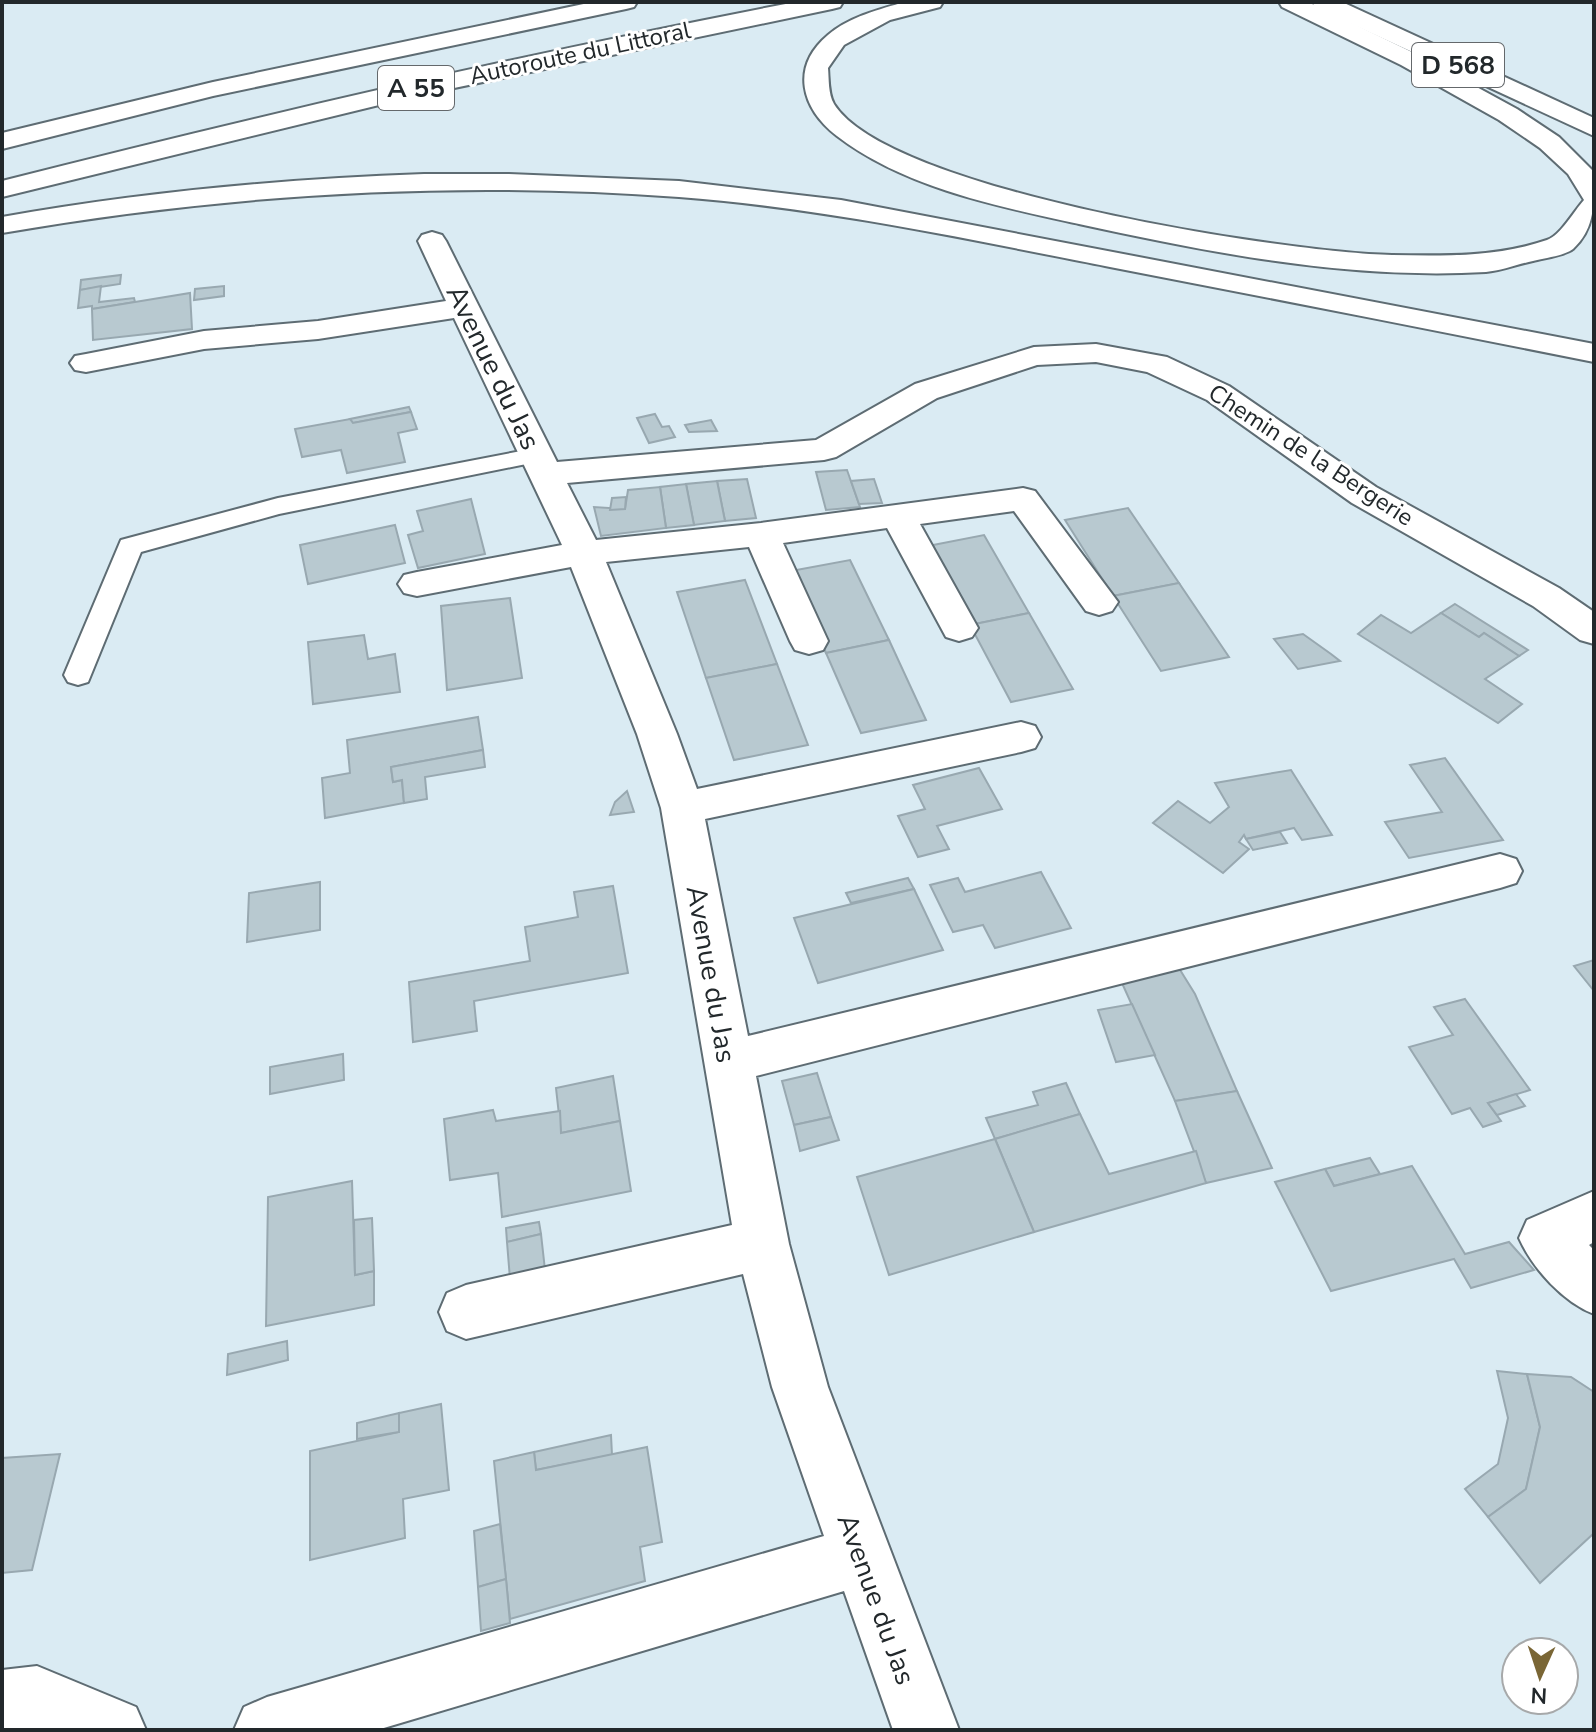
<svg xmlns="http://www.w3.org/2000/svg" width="1596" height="1732" viewBox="0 0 1596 1732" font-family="'Nunito Sans',sans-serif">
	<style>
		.building { fill: #b8c9d0; stroke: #98a8b0; stroke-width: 2 }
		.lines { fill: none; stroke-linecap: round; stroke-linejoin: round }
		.service-casing { stroke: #5e6c73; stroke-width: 4 }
		.minor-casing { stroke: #5e6c73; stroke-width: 4 }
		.primary-casing { stroke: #5e6c73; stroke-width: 4 }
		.motorway-casing { stroke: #5e6c73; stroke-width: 4 }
		.service { fill: #fff; fill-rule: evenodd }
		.minor { fill: #fff; fill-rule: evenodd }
		.primary { fill: #fff; fill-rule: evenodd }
		.motorway { fill: #fff; fill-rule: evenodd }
		.labels { text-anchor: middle; stroke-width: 6; stroke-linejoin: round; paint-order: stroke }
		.far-street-label { font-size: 24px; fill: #22282b; stroke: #fff }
		.shield { fill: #fff; stroke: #64686b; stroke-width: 2 }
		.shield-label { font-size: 26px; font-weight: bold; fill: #22282b }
		.street-label { font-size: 28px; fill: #22282b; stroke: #fff }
	</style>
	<rect width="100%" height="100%" fill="#daebf3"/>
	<!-- building -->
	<g class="building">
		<polygon points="121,275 120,284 80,290 81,280"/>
		<polygon points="101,286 99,302 134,298 135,302 92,309 92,306 78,308 80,290"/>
		<polygon points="224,286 224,296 194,300 195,289"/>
		<polygon points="190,293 192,329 93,340 92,309"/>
		<polygon points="409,407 411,412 353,423 350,419"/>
		<polygon points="411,412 417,429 398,433 405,462 347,473 341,450 302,457 295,429 350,419 353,423"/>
		<polygon points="655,414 662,427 669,426 675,437 649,443 637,418"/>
		<polygon points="711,420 717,431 689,432 685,425"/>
		<polygon points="847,470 860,507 826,510 816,472"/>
		<polygon points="747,479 756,518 725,521 717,481"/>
		<polygon points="874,479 882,503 859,504 851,481"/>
		<polygon points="717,481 725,521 694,525 686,484"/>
		<polygon points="686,484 694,525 666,528 660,487"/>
		<polygon points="660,487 666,528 601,536 594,507 625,509 628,490"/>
		<polygon points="626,497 625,509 610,510 612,498"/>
		<polygon points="471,499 485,554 418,568 408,535 423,531 417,511"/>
		<polygon points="1128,508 1179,583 1113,596 1065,520"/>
		<polygon points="395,525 405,563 308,584 300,545"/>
		<polygon points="984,535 1029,613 970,625 928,546"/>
		<polygon points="850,560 889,640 826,653 791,571"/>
		<polygon points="745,580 777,664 706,678 677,592"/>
		<polygon points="1179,583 1229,657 1161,671 1113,596"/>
		<polygon points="510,598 522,678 447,690 441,606"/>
		<polygon points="1455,604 1528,650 1519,656 1484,633 1479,637 1441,613"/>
		<polygon points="1029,613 1073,689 1011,702 970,625"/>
		<polygon points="1441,613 1479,637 1484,633 1519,656 1485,679 1522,704 1498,723 1358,634 1381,615 1411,633"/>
		<polygon points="1303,634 1331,654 1340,661 1298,669 1274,639"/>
		<polygon points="364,635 368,659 395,654 400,692 313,704 308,642"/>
		<polygon points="889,640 926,720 861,733 826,653"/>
		<polygon points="777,664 808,745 734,760 706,678"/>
		<polygon points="478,717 483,750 391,767 393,782 402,780 404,803 325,818 322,778 350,773 347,740"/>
		<polygon points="483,750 485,767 425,777 427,799 404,803 402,780 393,782 391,767"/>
		<polygon points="1445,758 1503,840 1409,858 1385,822 1442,812 1410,765"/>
		<polygon points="979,768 1002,809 937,826 949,849 918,857 898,816 925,809 913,785"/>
		<polygon points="1291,770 1332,835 1302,840 1294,828 1246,839 1244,835 1239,842 1249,849 1223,873 1153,823 1178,801 1210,823 1229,807 1215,783"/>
		<polygon points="627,791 634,812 610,815 615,802"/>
		<polygon points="1280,832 1287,843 1253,850 1246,839"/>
		<polygon points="1041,872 1071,928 995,948 983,925 953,932 930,885 958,878 965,892"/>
		<polygon points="908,878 914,889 851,903 846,893"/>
		<polygon points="320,882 320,930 247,942 249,893"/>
		<polygon points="613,886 628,973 474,1001 477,1031 413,1042 409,982 530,961 525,927 578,917 574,892"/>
		<polygon points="914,889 943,950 818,983 794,918"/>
		<polygon points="1594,960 1594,991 1574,966"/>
		<polygon points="1177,965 1195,994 1237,1091 1175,1101 1122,983"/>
		<polygon points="1465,999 1530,1090 1488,1103 1501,1121 1483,1127 1470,1108 1452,1114 1409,1047 1453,1035 1434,1007"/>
		<polygon points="1132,1004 1155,1055 1116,1062 1098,1010"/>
		<polygon points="343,1054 344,1080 270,1094 270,1067"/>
		<polygon points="817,1073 831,1117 794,1125 782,1081"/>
		<polygon points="613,1076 620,1121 561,1133 556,1088"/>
		<polygon points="1066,1083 1080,1114 995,1139 986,1118 1038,1105 1033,1092"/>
		<polygon points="1237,1091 1272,1168 1206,1183 1175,1101"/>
		<polygon points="1516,1094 1525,1106 1497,1115 1488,1103"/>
		<polygon points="493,1110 496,1121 560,1111 561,1133 620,1121 631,1191 502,1217 498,1173 450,1180 444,1119"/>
		<polygon points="1080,1114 1109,1174 1196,1151 1206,1183 1034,1232 995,1139"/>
		<polygon points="831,1117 839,1140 800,1151 794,1125"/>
		<polygon points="995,1139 1034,1232 889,1275 857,1177"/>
		<polygon points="1370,1158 1380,1174 1334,1186 1325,1169"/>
		<polygon points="1412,1166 1465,1254 1509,1242 1534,1270 1471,1288 1454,1259 1331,1291 1275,1182 1325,1169 1334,1186"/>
		<polygon points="352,1181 355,1275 374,1271 374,1305 266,1326 268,1197"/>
		<polygon points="372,1218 374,1271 355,1275 354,1220"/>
		<polygon points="539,1222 541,1234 507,1242 506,1228"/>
		<polygon points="541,1234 545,1270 510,1279 507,1242"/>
		<polygon points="287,1341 288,1360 227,1375 228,1354"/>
		<polygon points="1497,1371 1527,1374 1540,1427 1526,1489 1488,1517 1465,1489 1498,1464 1508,1418"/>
		<polygon points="1527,1374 1571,1377 1594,1392 1594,1537 1592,1535 1540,1583 1488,1517 1526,1489 1540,1427"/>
		<polygon points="441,1404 449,1490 403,1499 405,1538 310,1560 310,1451 399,1432 399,1413"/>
		<polygon points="399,1413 399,1432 357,1439 357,1423"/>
		<polygon points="611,1435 612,1455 536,1470 534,1452"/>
		<polygon points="647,1447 662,1542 640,1547 645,1581 510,1619 494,1461 534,1452 536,1470"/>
		<polygon points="60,1454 32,1570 2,1573 2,1458"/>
		<polygon points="500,1524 506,1579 478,1587 474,1531"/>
		<polygon points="506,1579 510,1623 481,1631 478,1587"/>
	</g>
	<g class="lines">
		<!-- service casing -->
		<g class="service-casing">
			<polygon id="service" points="537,448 546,450 549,455 546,460 279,514 141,552 88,682 78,685 68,682 64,675 121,540 278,498"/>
		</g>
		<!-- minor casing -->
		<g class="minor-casing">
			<g id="minor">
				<polygon points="432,232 442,235 446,241 557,462 816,440 915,384 1034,347 1096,344 1167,357 1229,386 1376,487 1559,588 1594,612 1594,644 1580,640 1533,606 1352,503 1207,400 1147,372 1096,362 1037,365 937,398 836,457 824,460 567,483 596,540 761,523 1023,488 1035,491 1118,602 1112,611 1099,615 1086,611 1014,511 920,524 978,628 972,637 959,641 946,637 887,528 783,543 828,641 823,650 809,654 795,650 790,641 749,547 606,562 677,734 697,789 1021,722 1035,726 1041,737 1035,748 1021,752 705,819 748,1036 1500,854 1516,859 1522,871 1516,883 1500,888 756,1076 789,1244 828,1387 959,1730 893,1730 844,1591 377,1730 234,1730 244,1707 267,1697 824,1536 772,1387 743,1274 466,1339 447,1331 439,1312 447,1293 466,1285 732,1225 661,808 637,734 571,567 417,596 404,593 398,584 404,575 417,572 562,545 454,318 318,339 204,349 86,372 75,370 70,363 75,356 86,354 204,331 318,321 446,301 418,241 422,235"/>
				<path d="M1594,1191V1242L1589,1245L1594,1250V1314C1563,1302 1533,1269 1519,1238L1527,1220Z"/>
				<polygon points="37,1666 136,1707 146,1730 2,1730 2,1670"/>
			</g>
		</g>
		<!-- primary casing -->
		<g class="primary-casing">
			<polygon id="primary" points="1312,2 1342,2 1594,118 1594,136 1315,7"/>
		</g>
		<!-- motorway casing -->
		<g class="motorway-casing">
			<g id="motorway">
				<polygon points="593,2 637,2 634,7 626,9 213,96 2,149 2,133 213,82"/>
				<path d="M796,2H843L840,7L832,9L416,96L2,197V181C265,114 530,53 796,2Z"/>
				<path d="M905,2H943L940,7L890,20L844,45L828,68C829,79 828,94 834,104C888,191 1287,253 1392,255C1444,256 1498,257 1547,240C1561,235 1574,211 1584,200L1568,174L1540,148L1499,120L1401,65L1282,7L1279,2H1308L1418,55L1517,109L1559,137L1594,172C1594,201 1596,228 1573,249C1564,256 1544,258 1533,261C1518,264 1501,271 1486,272C1349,280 1212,253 1079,224C997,206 905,188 837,136C801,108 790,67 828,35C849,17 880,9 905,2Z"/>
				<path d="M424,174H509L679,181L841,200L1594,344V362C1433,330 1271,298 1110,267C967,239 824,208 679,197C452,180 226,194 2,233V217C142,192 282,179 424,174Z"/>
			</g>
		</g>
		<!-- service -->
		<use href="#service" class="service"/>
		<!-- minor -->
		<use href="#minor" class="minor"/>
		<!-- primary -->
		<use href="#primary" class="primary"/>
		<!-- motorway -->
		<use href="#motorway" class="motorway"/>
	</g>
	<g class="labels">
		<!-- far-street labels -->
		<g class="far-street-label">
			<text transform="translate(580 53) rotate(-12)" y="8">Autoroute du Littoral</text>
			<text transform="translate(1311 455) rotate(33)" y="8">Chemin de la Bergerie</text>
		</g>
		<!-- shield labels -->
		<g class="shield">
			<rect x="1412" y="43" width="92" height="44" rx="6"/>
			<rect x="378" y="66" width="76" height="44" rx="6"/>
		</g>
		<g class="shield-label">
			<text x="1458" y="74">D 568</text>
			<text x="416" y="97">A 55</text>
		</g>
		<!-- street labels -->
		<g class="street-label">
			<text transform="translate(494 367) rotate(64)" y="10">Avenue du Jas</text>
			<text transform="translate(712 974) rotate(80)" y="10">Avenue du Jas</text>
			<text transform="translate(877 1599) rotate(70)" y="10">Avenue du Jas</text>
		</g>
	</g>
	<!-- border -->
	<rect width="1596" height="1732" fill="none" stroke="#22282b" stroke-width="8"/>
	<!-- north arrow -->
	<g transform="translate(1540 1676) rotate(183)"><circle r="38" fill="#ffffff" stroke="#a7a9aa" stroke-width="2"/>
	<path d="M0-6L14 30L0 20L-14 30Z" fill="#7a6635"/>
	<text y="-12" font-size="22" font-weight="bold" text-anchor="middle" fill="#22282b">N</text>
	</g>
</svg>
